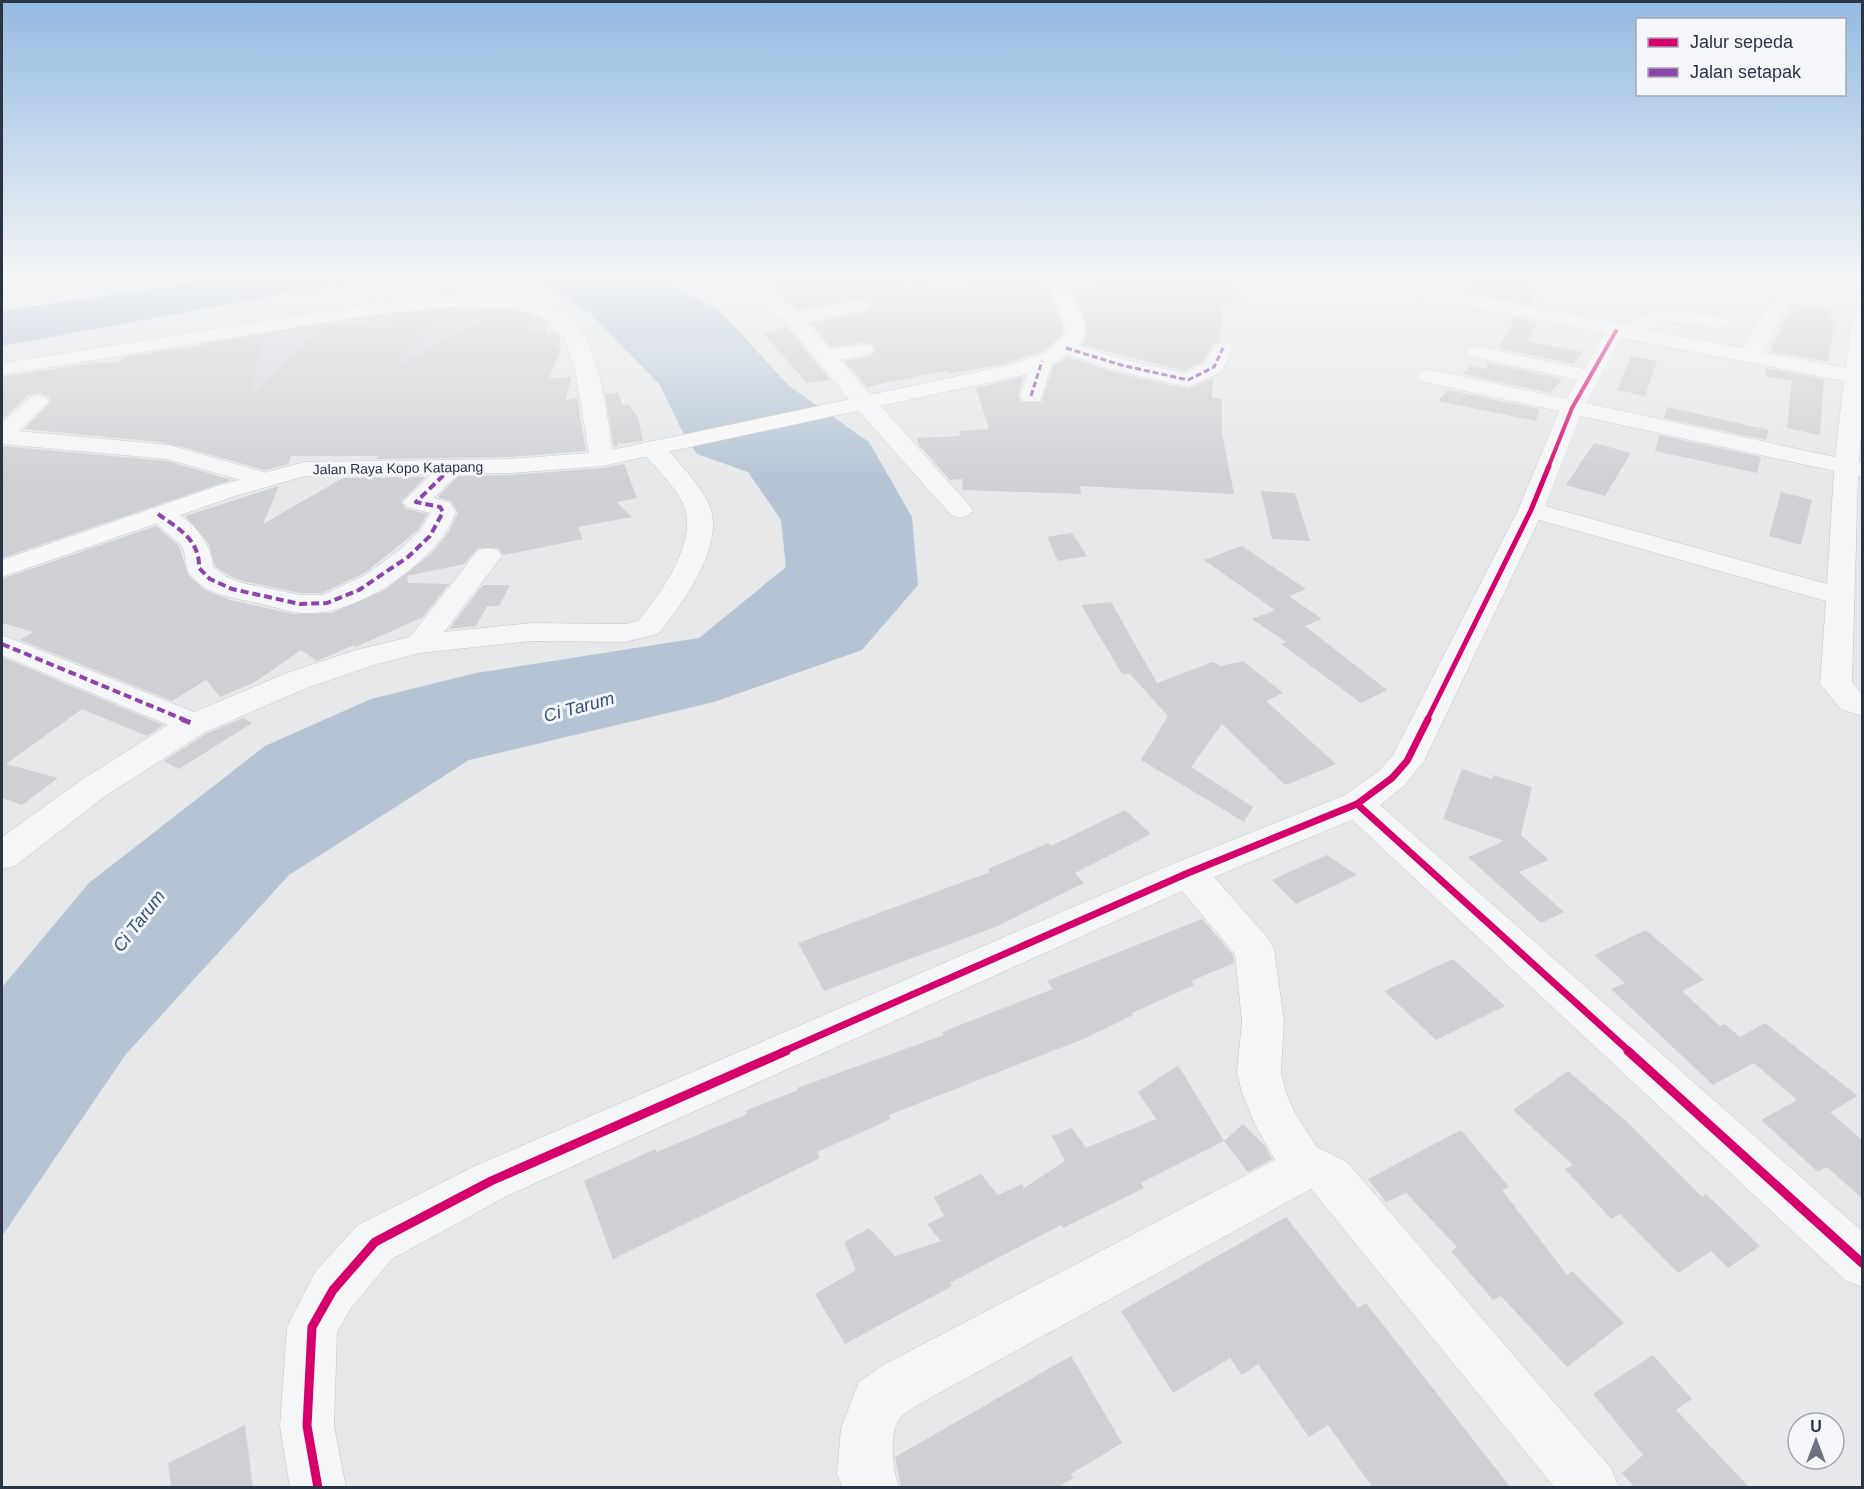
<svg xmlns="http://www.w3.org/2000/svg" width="1864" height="1489" viewBox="0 0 1864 1489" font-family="Helvetica,sans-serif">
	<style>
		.built { fill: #d4d7dd }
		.water { fill: #b4c4d5 }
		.building { fill: #ced0d3 }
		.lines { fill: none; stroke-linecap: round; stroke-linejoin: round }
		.minor-casing { stroke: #c4c6c8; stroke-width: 1 }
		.major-casing { stroke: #c2c5c8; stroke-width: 1 }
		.minor { fill: #f5f6f7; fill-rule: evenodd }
		.major { fill: #f8f8f8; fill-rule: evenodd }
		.quiet-far2 { stroke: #8e44ad; stroke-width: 3; stroke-dasharray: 6 3; stroke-linecap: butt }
		.quiet-far1 { stroke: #8e44ad; stroke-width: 4; stroke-dasharray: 8 4; stroke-linecap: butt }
		.quiet { stroke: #8e44ad; stroke-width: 5; stroke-dasharray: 10 5; stroke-linecap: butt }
		.cycleway-far3-casing { stroke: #f4f6f9; stroke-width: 6 }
		.cycleway-far2-casing { stroke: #f4f6f9; stroke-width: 8 }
		.cycleway-far1-casing { stroke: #f4f6f9; stroke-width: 10 }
		.cycleway-casing { stroke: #f4f6f9; stroke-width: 13 }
		.cycleway-far3 { stroke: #d6006c; stroke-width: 4 }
		.cycleway-far2 { stroke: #d6006c; stroke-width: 5 }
		.cycleway-far1 { stroke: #d6006c; stroke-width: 7 }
		.cycleway { stroke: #d6006c; stroke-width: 9 }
		.labels { text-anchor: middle; stroke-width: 6; stroke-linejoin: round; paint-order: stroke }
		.far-street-label { font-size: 14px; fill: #2b3445; stroke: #f4f6f9 }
		.water-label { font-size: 18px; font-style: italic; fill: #34527a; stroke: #f4f6f9 }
	</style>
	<rect width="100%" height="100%" fill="#e6e8ea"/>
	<!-- built -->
	<polygon class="built" points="441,303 548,308 545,332 412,389 194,449 163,444 200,412 207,365 207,340"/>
	<!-- water -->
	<g class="water">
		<polygon points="245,275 408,275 273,296 2,346 2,311"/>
		<polygon points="504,275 651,275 720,311 789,386 869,442 912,517 918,585 862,650 714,702 469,760 289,875 126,1054 2,1236 2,987 89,883 265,746 371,699 476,673 699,638 786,567 781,520 748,472 697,454 681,429 660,385 591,314 535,280"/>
	</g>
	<!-- building -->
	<g class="building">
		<polygon points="776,275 908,275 902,280 906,287 975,283 986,275 1029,275 1029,282 1039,282 1040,286 1047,286 1063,327 1062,334 1046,350 1009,363 950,374 947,371 892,381 867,387 844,361 871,356 876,350 873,345 864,342 831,347 811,323 866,312 871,306 868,301 859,298 799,310 767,286 786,281"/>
		<polygon points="1102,275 1201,275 1203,282 1230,282 1244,300 1218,305 1223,313 1219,342 1214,343 1203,361 1185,371 1082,345 1086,338 1086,322 1071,286 1096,286 1095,281 1104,281"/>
		<polygon points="1472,275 1516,275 1541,298 1530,298 1537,305 1463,291"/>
		<polygon points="1793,304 1832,311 1828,319 1831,319 1830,323 1834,324 1828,362 1770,351"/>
		<polygon points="501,310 536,318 526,330 548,330 545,335 558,334 561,338 558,347 562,347 549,378 571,377 566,400 577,398 586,451 511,457 375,459 379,456 291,456 288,464 265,470 169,443 24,429 51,402 48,396 39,393 28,395 5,417 2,417 2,377 92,363 120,362 125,357 264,335 249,396 326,325 390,326 402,314 442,312 387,372"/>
		<polygon points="1515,318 1538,323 1527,341 1583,352 1573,364 1498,348"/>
		<polygon points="787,327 830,380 807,383 763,333"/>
		<polygon points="1631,356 1657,361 1645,396 1617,390"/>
		<polygon points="1068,357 1113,372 1188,389 1213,378 1212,398 1222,399 1222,433 1234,494 1080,486 1081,494 962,490 963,479 950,480 919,445 917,438 960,436 959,431 989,429 976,388 1023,377 1018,395 1021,402 1041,402 1054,365"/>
		<polygon points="1489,363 1562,379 1550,393 1463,374 1471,366 1485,369"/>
		<polygon points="1766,368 1824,379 1820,435 1787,428 1792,381 1765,376"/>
		<polygon points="1448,390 1539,409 1536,421 1438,401"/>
		<polygon points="617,392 623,405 629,405 638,417 643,441 617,444 618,446 614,447 605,394"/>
		<polygon points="1667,407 1769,430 1766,440 1664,418"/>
		<polygon points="1659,435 1761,457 1757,473 1655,451"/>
		<polygon points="1594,443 1631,453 1605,496 1566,485"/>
		<polygon points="2,446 167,461 231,480 2,558"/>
		<polygon points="624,464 637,498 616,502 632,517 578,527 583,539 504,555 498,548 478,548 464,564 407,576 408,583 449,584 423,617 356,647 354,645 317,661 301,650 255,682 220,697 206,680 172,701 20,640 34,632 2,623 2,579 156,526 179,546 188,575 205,590 230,600 293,614 332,613 385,590 431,554 447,535 458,513 451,501 438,497 458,476 511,475 602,468"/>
		<polygon points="425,477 401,502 406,509 427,514 418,530 366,572 322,593 300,593 243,581 228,575 215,566 209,544 185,516 279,486 263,524 343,478"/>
		<polygon points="1261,491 1295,493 1310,541 1272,539"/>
		<polygon points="1781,492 1812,500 1801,545 1769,536"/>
		<polygon points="1072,533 1087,556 1058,561 1047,537"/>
		<polygon points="1242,546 1306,589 1289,596 1322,619 1305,626 1387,690 1361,703 1281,644 1286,642 1252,619 1275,610 1204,560"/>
		<polygon points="483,585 510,585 499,606 487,606 476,626 449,629"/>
		<polygon points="1111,602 1157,683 1213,662 1221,666 1243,661 1283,693 1266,701 1336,764 1289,784 1284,784 1222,724 1191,767 1253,807 1244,822 1141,760 1168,716 1130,674 1122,674 1081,605"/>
		<polygon points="2,657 163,725 147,736 82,709 6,764 58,778 22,805 2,798"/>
		<polygon points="243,718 252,723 179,769 164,761 206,734"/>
		<polygon points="1462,769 1492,779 1493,775 1532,787 1521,835 1549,860 1519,872 1564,912 1541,923 1468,857 1504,841 1443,819"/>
		<polygon points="1125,810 1151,834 1075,873 1084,883 998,926 824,991 798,943 990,872 988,869 1048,843 1051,846"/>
		<polygon points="1327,855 1357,875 1296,904 1272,880"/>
		<polygon points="1202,919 1233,955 1234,963 1191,981 1194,985 1132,1013 1133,1015 1086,1038 889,1115 891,1119 817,1152 820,1158 613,1259 584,1181 655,1149 657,1152 747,1114 745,1111 798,1090 797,1088 944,1035 942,1032 1053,989 1047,981"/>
		<polygon points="1646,930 1704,980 1682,991 1720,1026 1725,1024 1740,1037 1765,1023 1858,1096 1830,1112 1863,1141 1863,1199 1827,1167 1818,1172 1761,1120 1797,1100 1754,1063 1713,1085 1611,989 1625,983 1594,955"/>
		<polygon points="1453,959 1505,1006 1436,1040 1384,991"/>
		<polygon points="1178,1065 1224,1141 1141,1183 1144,1188 1063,1228 1061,1225 950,1283 952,1286 845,1344 815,1294 856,1270 844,1242 869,1228 895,1256 941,1241 927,1224 944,1216 934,1197 981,1174 998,1195 1022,1184 1024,1188 1065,1161 1052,1136 1072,1128 1086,1148 1156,1119 1138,1092"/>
		<polygon points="1568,1071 1626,1121 1702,1197 1706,1194 1760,1246 1728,1268 1711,1251 1678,1273 1620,1214 1611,1219 1565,1169 1573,1165 1513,1110"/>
		<polygon points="1243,1124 1265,1146 1272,1159 1248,1172 1224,1141"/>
		<polygon points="1461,1130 1509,1187 1502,1190 1567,1275 1572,1271 1624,1323 1567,1367 1501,1296 1493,1300 1451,1251 1457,1247 1406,1193 1386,1202 1368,1179"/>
		<polygon points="1286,1217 1358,1308 1366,1303 1511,1488 1373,1488 1328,1425 1309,1437 1258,1364 1242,1375 1230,1358 1173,1393 1121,1311"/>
		<polygon points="1653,1355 1692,1399 1676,1410 1750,1488 1635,1488 1622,1473 1643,1455 1593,1394"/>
		<polygon points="1071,1356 1122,1443 1071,1474 1073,1478 1057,1488 901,1488 895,1457"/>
		<polygon points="245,1425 253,1488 171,1488 168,1463"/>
	</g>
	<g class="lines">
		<!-- minor casing -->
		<g class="minor-casing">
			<g id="minor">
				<polygon points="724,275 746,275 798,312 859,300 866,302 869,306 866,310 807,322 830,349 864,344 871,346 874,350 871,354 840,360 969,505 973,510 969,515 960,518 951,515 855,407 787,323"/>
				<polygon points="913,275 984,275 975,281 906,285 904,281"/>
				<polygon points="1289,275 1307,275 1311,285 1309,289 1295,289"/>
				<path d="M1321,275L1376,276L1626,325L1660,308L1719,316L1726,318L1729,322L1726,326L1719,328L1663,320L1648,330L1743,348L1767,305L1777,299L1787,305L1762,352L1846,368L1852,318L1855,314L1862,312V421L1859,462L1862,463V477L1858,476L1852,682L1862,694V716L1841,709L1820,684L1826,601L1539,520L1424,761L1404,786L1380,805L1862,1231V1287L1845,1280L1352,820L1214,877L1268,938L1274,949L1284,1021L1281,1072L1286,1093L1295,1113L1317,1147L1347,1162L1611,1468L1619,1488H1555L1311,1189L921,1403C914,1408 902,1413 898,1421C889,1435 893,1473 899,1488H843L837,1474L841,1428L859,1382L883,1365L1275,1160L1256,1126L1242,1093L1237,1072L1242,1021L1235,954L1182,891L507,1196L392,1259L351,1308L337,1332L334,1426L346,1488H290L280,1426L287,1327L315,1272L358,1225L475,1166L1175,863L1345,795L1380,770L1393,755L1518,510L1559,411L1428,383L1420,381L1417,376L1420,371L1428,369L1566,399L1577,380L1469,356L1466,352L1469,348L1476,346L1584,369L1605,333L1330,281ZM1622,338L1844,381L1835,457L1586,403ZM1580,416L1834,471L1827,584L1545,506Z"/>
				<path d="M497,295C523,298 556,302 574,322C602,351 607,420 614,459L611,464L602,466L593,464L590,459L575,370L564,337L546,320L528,312L506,308L457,307L378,314L2,375V363L378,303L437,296Z"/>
				<polygon points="1066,342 1126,360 1185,373 1205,363 1216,344 1230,344 1233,348 1222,372 1188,387 1113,370 1059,352 1056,348 1059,344"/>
				<polygon points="1042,355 1049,357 1053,361 1042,396 1039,401 1023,401 1020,396 1031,361 1035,357"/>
				<polygon points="38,395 46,397 49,402 19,431 169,445 274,475 277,480 274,485 265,487 167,459 2,444 2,423 30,397"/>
				<path d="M652,441C666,444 676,460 686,471C696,483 709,499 712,514C720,552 681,606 658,634L625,642L531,641L420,653L377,664L309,687L205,732L104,797L15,866L2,869V837L80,781L168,725L2,655V635L194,712L287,673L356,650L410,637L478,550L488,548L498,550L502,556L444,632L531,623L625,624L638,621C660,595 700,539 683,504C673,482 653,467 640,448L644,443Z"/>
				<path d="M452,460L461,462L464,467L434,498L449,502L456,512C451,522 447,532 440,540C415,573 357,611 315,613C296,615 276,607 257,603C235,598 208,595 193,578C183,568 188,557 181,545L145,514L149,509C178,501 213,539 213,567L227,577L242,583L300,595H323L367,574L398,551L420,531L430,513L407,507L403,502L443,462Z"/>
			</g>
		</g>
		<!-- major casing -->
		<g class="major-casing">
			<path id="major" d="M1045,275H1063C1070,291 1084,312 1085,329C1087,354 1042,368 1024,375L602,466L511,473L305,476L238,495L2,577V560L220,485L304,462L511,459L602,452L1010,365L1047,352L1064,335L1065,327Z"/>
		</g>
		<!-- minor -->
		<use href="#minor" class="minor"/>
		<!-- major -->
		<use href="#major" class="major"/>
		<!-- quiet-far2 -->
		<g class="quiet-far2">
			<polyline points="913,281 975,275"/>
			<polyline points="1066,348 1121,365 1188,380 1214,367 1223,348"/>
			<polyline points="1031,396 1042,361"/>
		</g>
		<!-- quiet-far1 -->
		<g class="quiet-far1">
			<path d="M158,514C179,529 200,540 199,568L210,579L232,589L300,604L327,603L359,590L408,557L430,536L443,512L440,507L416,502L452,467"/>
			<polyline points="2,644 185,720"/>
		</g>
		<!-- quiet -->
		<polyline class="quiet" points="181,719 194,724"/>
		<!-- cycleway-far3 casing -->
		<g class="cycleway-far3-casing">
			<polyline id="cycleway-far3" points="1548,468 1572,408 1616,331"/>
		</g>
		<!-- cycleway-far2 casing -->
		<g class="cycleway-far2-casing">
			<polyline id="cycleway-far2" points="1427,720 1531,510 1549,466"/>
		</g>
		<!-- cycleway-far1 casing -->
		<g class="cycleway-far1-casing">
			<g id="cycleway-far1">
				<polyline points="1428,719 1407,761 1392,778 1357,804 1630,1052"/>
				<polyline points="782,1052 1188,873 1357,804"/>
			</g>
		</g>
		<!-- cycleway casing -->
		<g class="cycleway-casing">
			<g id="cycleway">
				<polyline points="1628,1051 1862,1263"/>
				<polyline points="318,1488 307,1426 312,1327 333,1290 375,1242 491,1181 786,1051"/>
			</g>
		</g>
		<!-- cycleway-far3 -->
		<use href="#cycleway-far3" class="cycleway-far3"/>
		<!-- cycleway-far2 -->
		<use href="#cycleway-far2" class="cycleway-far2"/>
		<!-- cycleway-far1 -->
		<use href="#cycleway-far1" class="cycleway-far1"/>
		<!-- cycleway -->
		<use href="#cycleway" class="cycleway"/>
	</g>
	<!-- sky -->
	<linearGradient id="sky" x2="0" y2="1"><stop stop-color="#93bae0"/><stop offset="0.57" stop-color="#f4f5f6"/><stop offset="1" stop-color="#f4f5f6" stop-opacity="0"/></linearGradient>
	<rect width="1864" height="484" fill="url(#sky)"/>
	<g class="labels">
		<!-- far-street labels -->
		<g class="far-street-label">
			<text transform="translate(398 468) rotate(-1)" y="5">Jalan Raya Kopo Katapang</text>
		</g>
		<!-- water labels -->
		<g class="water-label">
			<text transform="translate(579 707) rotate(-15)" y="6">Ci Tarum</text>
			<text transform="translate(139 921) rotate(-52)" y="6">Ci Tarum</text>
		</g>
	</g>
	<!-- border -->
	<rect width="1864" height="1489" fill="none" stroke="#2b3445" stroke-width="6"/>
	<!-- legend -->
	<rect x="1636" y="18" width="210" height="78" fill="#f4f6f9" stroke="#a4a8b1" stroke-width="1.5"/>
	<rect x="1648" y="38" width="30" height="9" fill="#d6006c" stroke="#a4a8b1" stroke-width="1.5"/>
	<text x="1690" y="48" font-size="18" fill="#2b3445">Jalur sepeda</text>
	<rect x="1648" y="68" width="30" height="9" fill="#8e44ad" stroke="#a4a8b1" stroke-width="1.5"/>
	<text x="1690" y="78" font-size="18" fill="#2b3445">Jalan setapak</text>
	<!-- north arrow -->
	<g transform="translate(1816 1441)"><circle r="28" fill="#f4f6f9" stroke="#a4a8b1" stroke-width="1.5"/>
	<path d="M0-4.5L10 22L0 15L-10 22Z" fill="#6c737f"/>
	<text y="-9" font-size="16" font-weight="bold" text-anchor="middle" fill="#2b3445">U</text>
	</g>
</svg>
